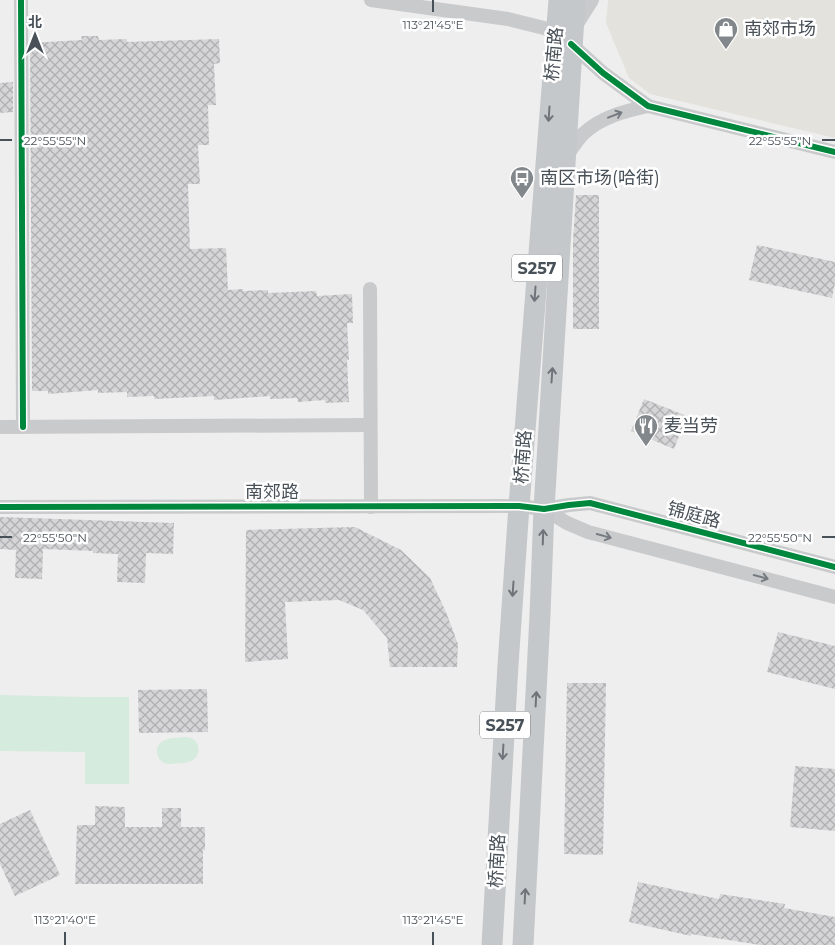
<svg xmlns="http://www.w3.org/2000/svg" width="835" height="945" viewBox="0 0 835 945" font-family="Montserrat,'Noto Sans SC',sans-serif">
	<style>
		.commercial { fill: #e3e2dc }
		.park { fill: #d5ebde }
		.building { fill: url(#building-cross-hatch) }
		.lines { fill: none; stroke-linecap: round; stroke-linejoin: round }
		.street { stroke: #c9cacc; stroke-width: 14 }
		.primary { stroke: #c5c8ca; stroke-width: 21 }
		.cycleway-casing { stroke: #fff; stroke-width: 9 }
		.cycleway { stroke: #00873e; stroke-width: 6 }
		.oneway { stroke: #6e747a }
		.oneway2 { stroke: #757b81 }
		.ticks { fill: none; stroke: #485058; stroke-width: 2 }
		.labels { text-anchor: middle; stroke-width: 5; stroke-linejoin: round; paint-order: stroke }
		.shield { fill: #fff; stroke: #7f848a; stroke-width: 1 }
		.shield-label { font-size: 16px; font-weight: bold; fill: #485058 }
		.poi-label { font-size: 18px; fill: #485058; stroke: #fff; text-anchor: start }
		.street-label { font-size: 18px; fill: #485058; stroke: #fff }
		.ticks-label { font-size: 12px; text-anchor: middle; fill: #485058; stroke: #fff; stroke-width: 5; stroke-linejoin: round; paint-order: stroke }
	</style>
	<defs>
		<pattern id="building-cross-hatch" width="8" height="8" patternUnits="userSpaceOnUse" patternTransform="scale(1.25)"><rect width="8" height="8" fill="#d5d5d7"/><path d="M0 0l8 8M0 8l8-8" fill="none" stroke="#afafb1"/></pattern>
	</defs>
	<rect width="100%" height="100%" fill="#efeeee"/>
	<!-- commercial -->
	<polygon class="commercial" points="608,0 835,0 835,138 650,94 629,78 606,23"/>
	<!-- park -->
	<g class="park">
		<polygon points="0,695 85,697 129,697 129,784 85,784 85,752 0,751"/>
		<path d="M186,737C187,737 193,739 193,739C202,745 199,758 191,761C185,764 177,763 171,764C158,765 151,748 163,741C170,737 179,738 186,737Z"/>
	</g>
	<!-- building -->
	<g class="building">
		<polygon points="81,36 98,36 99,40 127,39 127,42 219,39 220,63 214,64 216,105 208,105 209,145 198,145 200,184 188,184 190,249 226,248 228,290 243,289 243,291 268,290 268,293 316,291 317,296 352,294 353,323 347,323 349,360 347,360 349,402 325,403 325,400 298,402 297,398 270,399 270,396 214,400 214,396 154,399 154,396 127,397 127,392 98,393 98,390 48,394 48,391 32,391 30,43 82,40"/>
		<polygon points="13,82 13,112 0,113 0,83"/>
		<polygon points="576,195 599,195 599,329 573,329 573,241"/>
		<polygon points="757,245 835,262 835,283 832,298 749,280"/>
		<polygon points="644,399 687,416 674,449 631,431"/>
		<polygon points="0,517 174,523 173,554 146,553 145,583 117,582 118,554 93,553 93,551 43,549 42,579 15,578 16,550 0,549"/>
		<polygon points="355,527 401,550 430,578 446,612 458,644 457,667 390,667 387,638 363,610 339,600 285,602 288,659 245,662 246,530"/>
		<polygon points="778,632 835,646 835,689 767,672"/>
		<polygon points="567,683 606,683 603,855 564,854"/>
		<polygon points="207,689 208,732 139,733 138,690"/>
		<polygon points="795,766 835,769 835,831 790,827"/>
		<polygon points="95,806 125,807 125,827 162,827 162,808 181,808 181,827 205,827 205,850 203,850 203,884 75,884 77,825 95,825"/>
		<polygon points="30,810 60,875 15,896 0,864 0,824"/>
		<polygon points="638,882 719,899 720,894 785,904 784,908 835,917 835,945 760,945 691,934 691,936 629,922"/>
	</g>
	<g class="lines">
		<!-- street -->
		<g class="street">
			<polyline points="21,0 23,427"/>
			<polyline points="371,0 508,19 556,31 555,23"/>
			<polyline points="575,27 592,0"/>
			<polyline points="571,44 603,73 648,106 835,152"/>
			<path d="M566,156C572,149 577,140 583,134C601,117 625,111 648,106"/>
			<polyline points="370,289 371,507"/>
			<polyline points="0,427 370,425"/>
			<polyline points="0,507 519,506 544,509 569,505 590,503 835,567"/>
			<polyline points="544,509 567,523 588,532 835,597"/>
		</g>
		<!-- primary -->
		<g class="primary">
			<polyline points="492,945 508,665 519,506 559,0"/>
			<polyline points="523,945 540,615 544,509 575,0"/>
		</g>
		<!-- cycleway casing -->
		<g class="cycleway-casing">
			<g id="cycleway">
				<polyline points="21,0 23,427"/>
				<polyline points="571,44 603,73 648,106 835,152"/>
				<polyline points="0,507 519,506 544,509 569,505 590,503 835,567"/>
			</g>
		</g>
		<!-- cycleway -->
		<use href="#cycleway" class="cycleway"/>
	</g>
	<!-- one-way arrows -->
	<defs><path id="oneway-shaft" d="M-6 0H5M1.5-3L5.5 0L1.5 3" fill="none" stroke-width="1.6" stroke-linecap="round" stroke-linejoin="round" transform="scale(1.25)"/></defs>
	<g class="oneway">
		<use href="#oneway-shaft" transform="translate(549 114) rotate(94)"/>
		<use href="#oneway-shaft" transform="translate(535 294) rotate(94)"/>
		<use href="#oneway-shaft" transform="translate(552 375) rotate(-86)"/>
		<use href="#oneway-shaft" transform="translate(543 537) rotate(-88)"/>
		<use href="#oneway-shaft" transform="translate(513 589) rotate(94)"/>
		<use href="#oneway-shaft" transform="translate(536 699) rotate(-87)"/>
		<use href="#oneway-shaft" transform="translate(503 752) rotate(93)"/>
		<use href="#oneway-shaft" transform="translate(525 896) rotate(-87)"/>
	</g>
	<g class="oneway2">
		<use href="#oneway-shaft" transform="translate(615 115) rotate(-21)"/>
		<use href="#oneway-shaft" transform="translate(604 536) rotate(15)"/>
		<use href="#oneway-shaft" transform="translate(761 577) rotate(15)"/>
	</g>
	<!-- ticks -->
	<path class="ticks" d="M433,0V12M0,140H12M822,140H835M0,537H12M822,537H835M65,932V945M433,932V945"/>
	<!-- icons -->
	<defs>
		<g id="shop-pin" transform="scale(1.25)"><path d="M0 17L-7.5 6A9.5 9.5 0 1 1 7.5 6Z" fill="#82878c" stroke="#fff"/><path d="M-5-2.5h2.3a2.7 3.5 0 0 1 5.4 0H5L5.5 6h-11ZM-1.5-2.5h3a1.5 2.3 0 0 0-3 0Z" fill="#fff"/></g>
		<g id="bus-pin" transform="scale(1.25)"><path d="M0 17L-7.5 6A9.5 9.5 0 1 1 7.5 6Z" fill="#82878c" stroke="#fff"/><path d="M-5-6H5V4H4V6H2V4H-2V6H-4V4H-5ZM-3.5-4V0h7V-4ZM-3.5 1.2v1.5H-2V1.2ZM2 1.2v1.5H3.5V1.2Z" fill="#fff"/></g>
		<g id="restaurant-pin" transform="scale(1.25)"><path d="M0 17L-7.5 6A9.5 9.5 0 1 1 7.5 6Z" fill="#82878c" stroke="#fff"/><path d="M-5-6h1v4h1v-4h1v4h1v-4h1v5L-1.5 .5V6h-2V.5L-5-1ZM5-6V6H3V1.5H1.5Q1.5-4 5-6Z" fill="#fff"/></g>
	</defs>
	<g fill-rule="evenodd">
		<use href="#shop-pin" x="726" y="29"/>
		<use href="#bus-pin" x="522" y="178"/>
		<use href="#restaurant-pin" x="646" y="426"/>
	</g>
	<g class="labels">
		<!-- shield labels -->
		<g class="shield">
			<rect x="512" y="254.5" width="50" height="27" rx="4"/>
			<rect x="480" y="711.5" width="50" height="27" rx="4"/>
		</g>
		<g class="shield-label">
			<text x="537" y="274">S257</text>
			<text x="505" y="731">S257</text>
		</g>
		<!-- poi labels -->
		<g class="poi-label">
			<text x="744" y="35">南郊市场</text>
			<text x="540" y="184">南区市场(哈街)</text>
			<text x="664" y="432">麦当劳</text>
		</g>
		<!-- street labels -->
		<g class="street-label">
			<text transform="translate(554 54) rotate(-85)" y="6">桥南路</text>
			<text transform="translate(523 457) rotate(-86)" y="6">桥南路</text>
			<text x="272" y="498">南郊路</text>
			<text transform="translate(694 515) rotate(15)" y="6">锦庭路</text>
			<text transform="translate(497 861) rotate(-87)" y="6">桥南路</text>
		</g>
	</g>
	<g class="ticks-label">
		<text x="433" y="29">113°21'45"E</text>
		<text x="55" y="145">22°55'55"N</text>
		<text x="780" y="145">22°55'55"N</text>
		<text x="55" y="542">22°55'50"N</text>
		<text x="780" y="542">22°55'50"N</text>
		<text x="65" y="924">113°21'40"E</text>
		<text x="433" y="924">113°21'45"E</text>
	</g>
	<!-- north arrow -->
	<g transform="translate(35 35)" stroke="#ffffff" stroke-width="4" paint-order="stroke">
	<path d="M0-4L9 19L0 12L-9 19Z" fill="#485058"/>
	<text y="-8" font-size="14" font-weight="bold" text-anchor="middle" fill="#485058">北</text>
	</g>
</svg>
